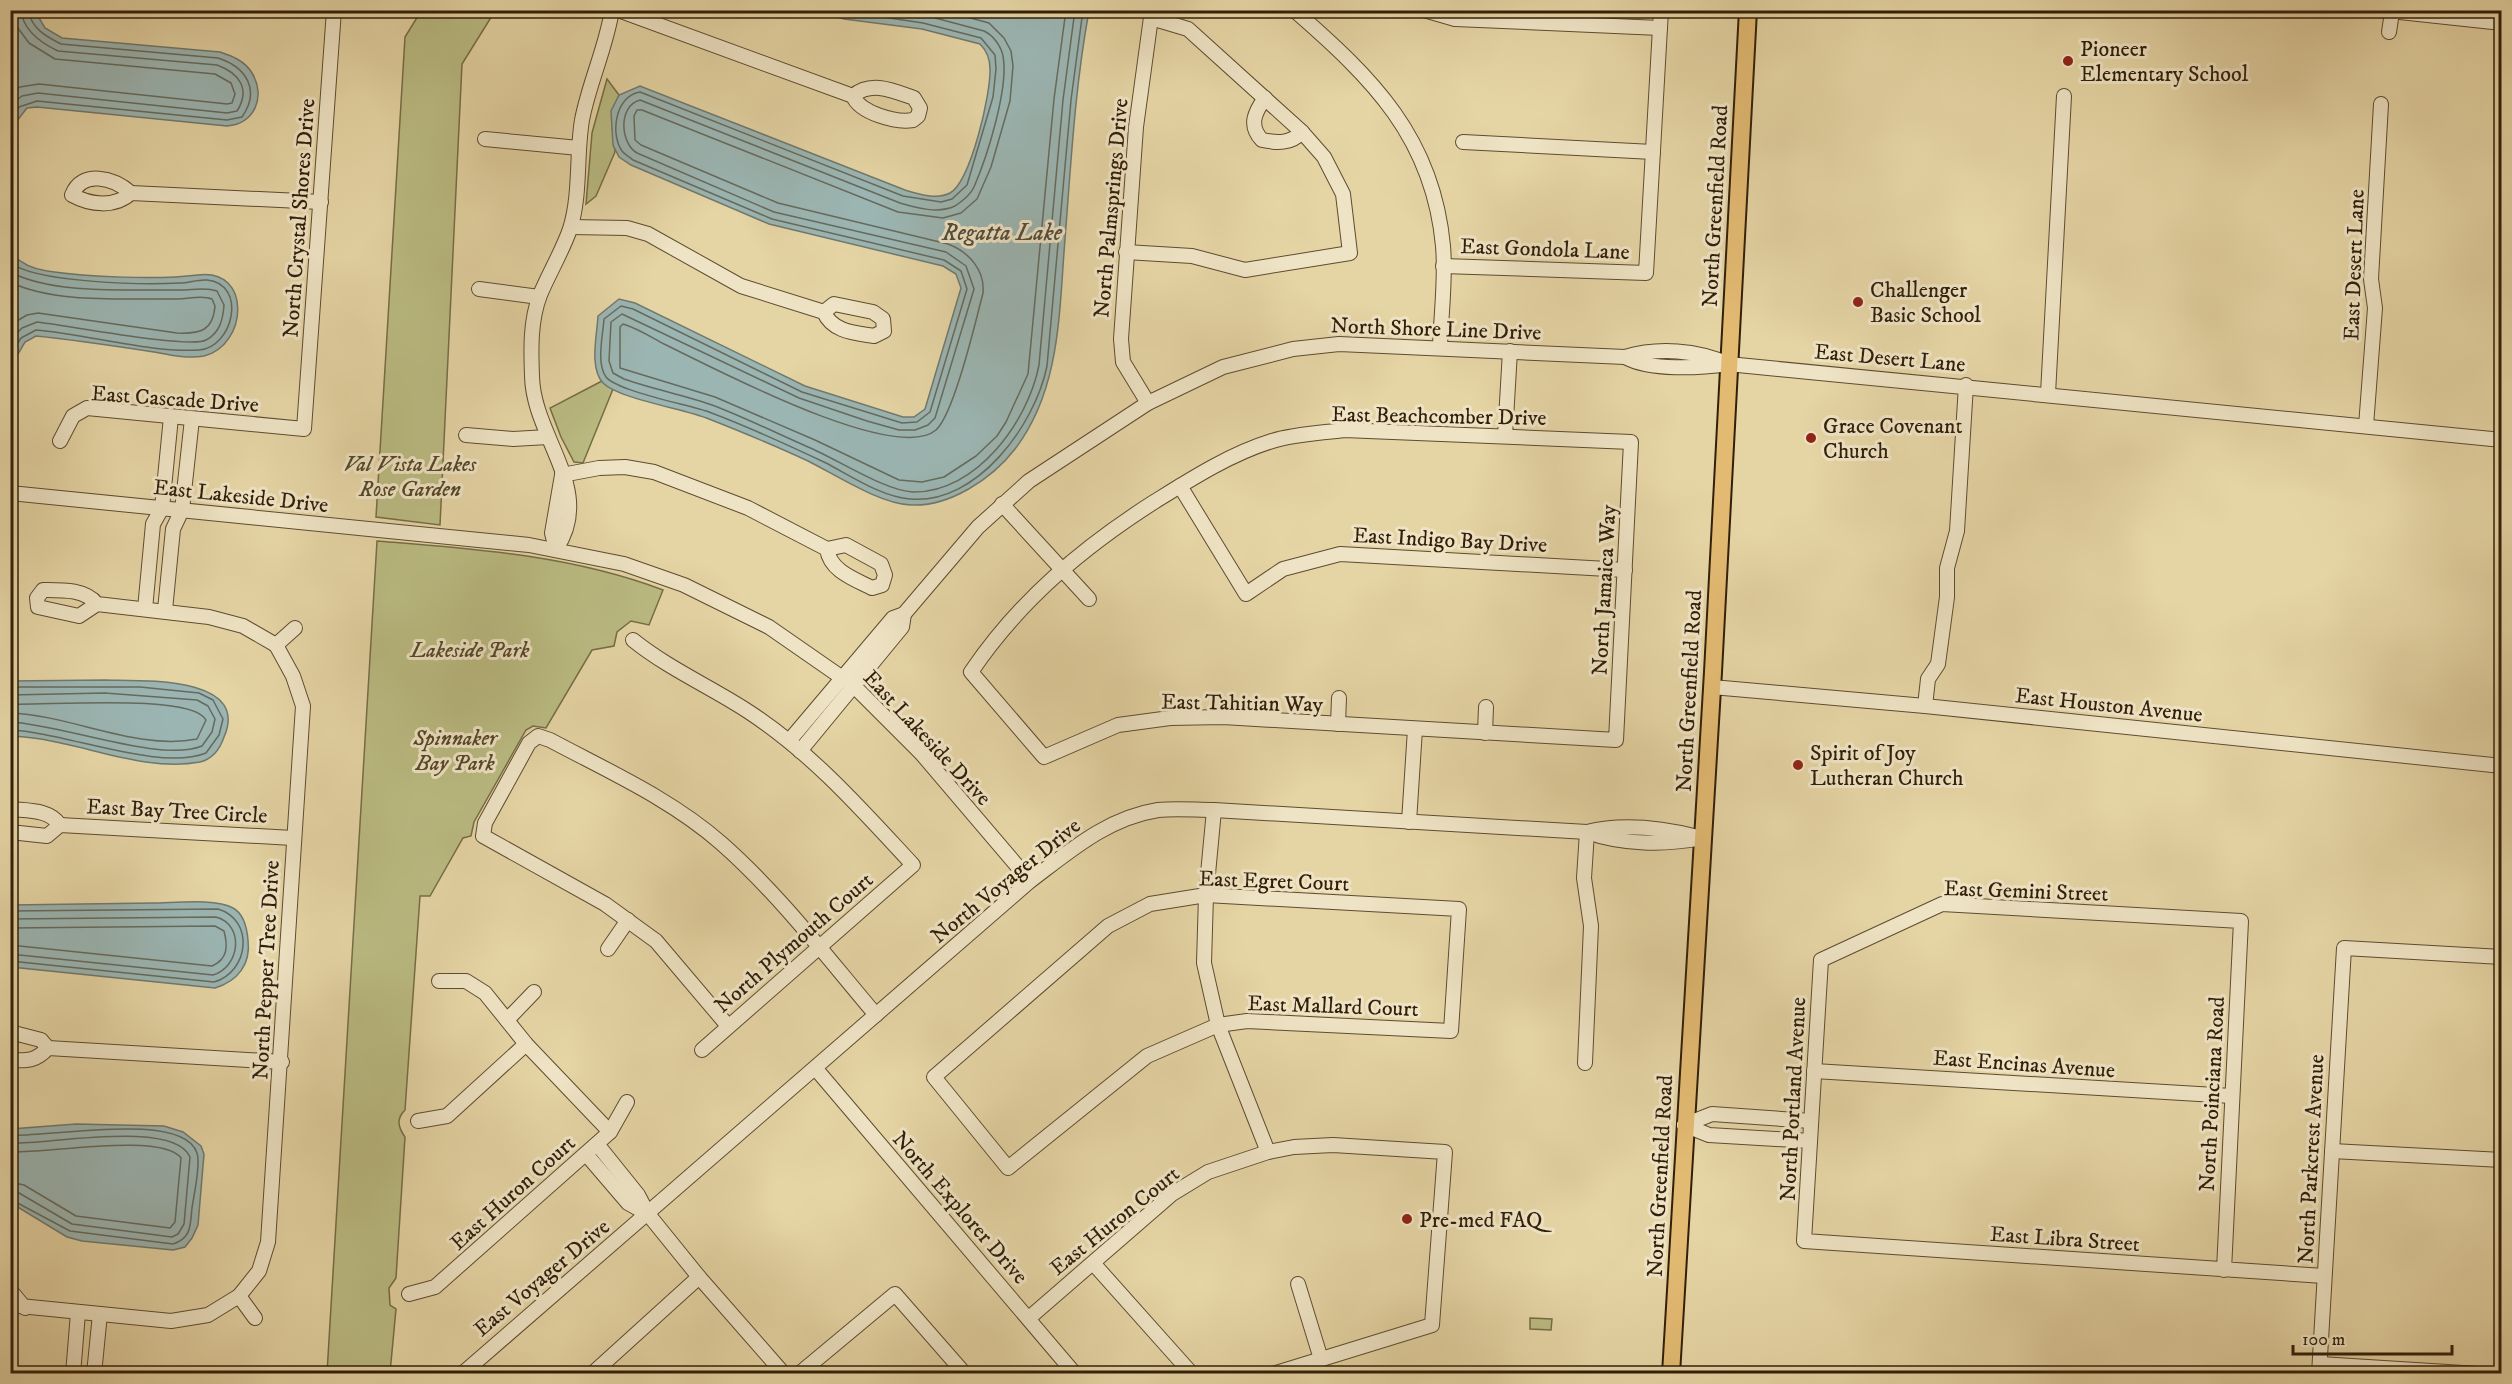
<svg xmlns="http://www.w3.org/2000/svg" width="2512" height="1384" viewBox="0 0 2512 1384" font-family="'IM FELL DW Pica',serif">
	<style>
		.green { fill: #babb82; stroke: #766d46; stroke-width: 1.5 }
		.water { fill: #9bb5b2; stroke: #71796e; stroke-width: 1.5 }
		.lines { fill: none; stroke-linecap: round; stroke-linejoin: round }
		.shore { stroke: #666a5e; stroke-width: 1.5 }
		.minor-casing { stroke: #5e4c30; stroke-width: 16 }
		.major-casing { stroke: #311f09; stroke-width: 20 }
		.minor { stroke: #eee3c4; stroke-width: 14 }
		.major { stroke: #e2ba72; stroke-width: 16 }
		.poi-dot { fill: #8f2418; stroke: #eee3c4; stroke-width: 2 }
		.labels { text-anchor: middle; stroke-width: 6; stroke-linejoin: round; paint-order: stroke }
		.poi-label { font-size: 22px; fill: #311f09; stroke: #eee3c4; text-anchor: start }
		.street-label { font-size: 22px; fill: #311f09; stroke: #eee3c4 }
		.park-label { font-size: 22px; font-style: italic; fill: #534627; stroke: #eee3c4 }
		.water-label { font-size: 24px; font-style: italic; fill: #514c3c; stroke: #eee3c4 }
	</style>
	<rect width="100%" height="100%" fill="#e5d4a4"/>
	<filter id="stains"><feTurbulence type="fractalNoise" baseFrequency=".00333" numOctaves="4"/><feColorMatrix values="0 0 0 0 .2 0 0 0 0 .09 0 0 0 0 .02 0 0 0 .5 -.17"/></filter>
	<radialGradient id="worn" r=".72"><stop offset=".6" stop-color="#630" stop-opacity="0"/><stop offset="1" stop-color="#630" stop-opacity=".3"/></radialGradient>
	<!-- green -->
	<g class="green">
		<polygon points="421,11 495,11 462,64 440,525 376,517 405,37"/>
		<polygon points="607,79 619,95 612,125 615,152 596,196 586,204 592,133"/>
		<polygon points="602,381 613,389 583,463 574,462 561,437 550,408"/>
		<path d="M377,541C475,549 570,555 663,590L649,625L631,621L617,632L614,646L592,650L546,728L533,726L526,730L474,822L471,836L463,838L430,896H420L405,1110C396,1119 398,1127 405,1137L396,1278L389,1288L390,1305L396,1309L390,1373H327Z"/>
		<polygon points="1530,1318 1552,1319 1551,1330 1530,1329"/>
	</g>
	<!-- water -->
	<g class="water">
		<path d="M11,10L35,11L45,28L62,38L220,52C232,56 245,61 252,73C266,96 255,124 227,126L37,107L27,108L16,122L11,167Z"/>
		<path d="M815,11H1089C1075,86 1071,163 1065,239C1059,311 1061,389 1015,449C992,479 949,507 911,505C880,504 836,475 808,461C776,446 742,432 709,419C685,409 619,399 603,383C589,368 597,335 598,316L619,299L635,303L805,386L903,417H914L925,409L961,288L956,274L943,266L769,224L631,165L619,157L613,145L611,111L619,95L640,86L905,190C918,194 937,200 950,193C971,181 991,93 990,69C990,58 987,51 980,44L922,29L844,19Z"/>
		<path d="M11,253C20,263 34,269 47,271C87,277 158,280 198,275C253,268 247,346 204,356C188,359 170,355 154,352C115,346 76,340 36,336L25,342L11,366Z"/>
		<path d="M105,680C140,681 251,675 224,737C220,749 212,759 200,762C151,771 99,750 51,741C38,738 24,737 11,736V681Z"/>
		<path d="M153,903C173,903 216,898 233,908C244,914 247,928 248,940C251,964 238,981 215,988L11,967V905Z"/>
		<polygon points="76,1124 164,1126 183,1132 201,1146 204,1154 198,1225 192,1238 185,1247 173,1250 82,1241 67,1237 11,1203 11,1129"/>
	</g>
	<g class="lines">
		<!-- shore -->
		<g class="shore">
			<path d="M836,10L923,23L981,38L995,55L996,69L993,97L967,185L952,199L941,202L903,196L640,92C615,96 610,134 622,151C625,155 630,157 633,160L772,219L944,260L961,271L967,289L930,412L917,422L902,423L802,392L633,309L621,306L604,319C603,335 596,363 606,377C617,391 689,405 709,412C749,427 788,445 826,463C851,476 882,497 910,499C977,505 1035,425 1047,366L1071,100L1083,10"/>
			<path d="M878,10L924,15L984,31C993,35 1001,46 1003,56C1009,88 987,157 974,187C971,194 961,202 955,206C938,214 917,208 900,203L640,100C618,106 620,143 637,153L774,212L946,252L966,266L974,289L935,418L928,425L915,430H899L867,421L799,398L622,314L611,322L609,361L613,373L624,379C653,389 683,395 712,405C744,417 776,433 808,447C835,458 885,491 913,492C976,493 1028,422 1039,365L1063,100L1075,10"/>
			<path d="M941,10L989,23L1004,38L1011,51L1013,66L1010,101L991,167L977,199L961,213L943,218L898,212L642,110H637L634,116L635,140L641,145L778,203L948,244C969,252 985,270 983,293C976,320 954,414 936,430C895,465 710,366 664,344C651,337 637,328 623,324L620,327V368L715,397L815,440L899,480L922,482L944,477L976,456L997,436L1006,422L1028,374L1054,99L1066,10"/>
			<polyline points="10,92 20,87 39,84 227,104 232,103 235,94 231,83 215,74 55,59 29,43 15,24 12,10"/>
			<path d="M10,105L22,96L38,93L227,113L237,111C251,89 239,73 217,65L58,51C41,43 23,31 21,10"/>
			<path d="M10,121L19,107L37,101L227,120L242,117C261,90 246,67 218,58L61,44C47,37 30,28 29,10"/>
			<path d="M10,262C33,283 146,285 180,283C189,283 198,279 207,280C248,284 233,348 199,350C149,353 87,334 36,330L21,338L10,355"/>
			<path d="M10,272C55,295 126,289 176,290C190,291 203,286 217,291L224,305C223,319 220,333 206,340C190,349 65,325 37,322L22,328L10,340"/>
			<path d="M10,282C55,304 126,298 175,299C187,300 200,294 212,299L215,306C213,331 200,334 177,333L38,313L27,315L10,325"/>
			<path d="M10,687H140L199,693L213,700L223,719L219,735L206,753C160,772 64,732 10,730"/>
			<path d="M10,695L105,693L197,700L208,706L215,719L212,732L202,746C160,763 61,724 10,722"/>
			<path d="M10,704C43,706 192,693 206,720L197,739C138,751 71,715 10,713"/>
			<path d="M10,911L218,909C255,920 249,972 214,982L10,961"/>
			<path d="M10,919L216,917C245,925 240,967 213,975L10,954"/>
			<path d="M10,928L215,926L224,931C228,946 228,959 212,966L10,945"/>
			<path d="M10,1135C45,1138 183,1110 197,1153C201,1164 194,1194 192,1208C190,1225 192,1238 173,1244L70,1231L10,1199"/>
			<path d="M10,1143C45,1145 174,1119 190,1157L184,1224L178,1234L172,1237L72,1224L19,1193L10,1191"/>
			<path d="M10,1152C43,1154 162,1132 181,1158L175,1222L170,1228L76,1216L24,1185L10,1182"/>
		</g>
		<!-- minor casing -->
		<g class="minor-casing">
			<g id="minor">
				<path d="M618,10L853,96C860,113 896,123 913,120L918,116L920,108L914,98C894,91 871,80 853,96"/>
				<path d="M1294,10C1372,78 1433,137 1443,246C1446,279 1441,314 1440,347"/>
				<polyline points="1424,10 1455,19 1660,28"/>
				<polyline points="2381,10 2502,23"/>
				<polyline points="2389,32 2392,12"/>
				<path d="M1265,98C1255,112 1248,125 1262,140C1277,143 1291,144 1302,132"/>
				<polyline points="485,139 579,148"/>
				<polyline points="1463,142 1653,152"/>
				<path d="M131,193C115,208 90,205 72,195C82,169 114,178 131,193L321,202"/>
				<path d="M571,227L627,228L648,234L741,286L824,312C832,332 856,333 874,336L884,331L883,319L873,312L834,304L824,312"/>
				<polyline points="1126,252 1192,256 1245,270 1350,253 1343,194 1324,157 1302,132 1188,29 1151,18"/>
				<polyline points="1443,266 1646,273 1661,10"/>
				<polyline points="479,289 539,297"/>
				<path d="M1625,357C1650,371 1700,368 1728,364L2502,440"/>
				<polyline points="2048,394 2064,96"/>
				<polyline points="1148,403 1123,362 1121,339 1136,127 1152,10"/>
				<polyline points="2366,426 2375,308 2371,279 2381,104"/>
				<path d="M1344,430L1631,442L1616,740L1223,717L1170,718L1118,725L1044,757L971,672C1019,601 1082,548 1154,502C1191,479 1230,454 1272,441C1295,434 1320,433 1344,430Z"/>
				<polyline points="466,435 513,439 548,437"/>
				<polyline points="1505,436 1510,351"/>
				<polyline points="60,441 73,416 87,408 304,429 334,10"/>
				<path d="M562,475L599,468L625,467L654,472L748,508L827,549L846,545L881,564L885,575L882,585L872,588C854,579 830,571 827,549"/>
				<polyline points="1180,486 1246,594 1283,569 1340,554 1625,570"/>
				<polyline points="10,493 529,545 624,564 684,585 769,627 854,686 921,753 1030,881"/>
				<polyline points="1002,504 1089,599"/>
				<path d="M556,549C596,490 533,437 532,376C531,350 530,321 540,295C549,273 562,252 570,229C581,194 576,156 582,120C589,83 606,48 612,10"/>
				<polyline points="556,549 552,533 562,475"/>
				<path d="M97,604C85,589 62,590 43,590L37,598L38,607L79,616L97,604L209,617L243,626L276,645"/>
				<polyline points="145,609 153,524 162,508 171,417"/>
				<polyline points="165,610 173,529 182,510 192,419"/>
				<path d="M633,640C669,669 711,687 749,712C813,754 862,810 913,865L702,1050"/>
				<polyline points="276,645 295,628"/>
				<polyline points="1712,687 1925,706 2502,766"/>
				<polyline points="1925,706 1928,679 1938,664 1947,597 1947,568 1957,531 1966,385"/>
				<polyline points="1338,724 1339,698"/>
				<polyline points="1485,733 1486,707"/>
				<path d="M789,741L893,618L904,614L978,527L1029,481L1148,403L1223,367L1293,349L1339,344L1625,357C1658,347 1697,350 1728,364"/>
				<polyline points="800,751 902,627 904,614"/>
				<path d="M10,809C28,811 49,809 60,825"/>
				<polyline points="1214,810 1206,895 1204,963 1218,1025 1268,1152"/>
				<polyline points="1409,822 1415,729"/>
				<polyline points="10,832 47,836 60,825 293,838"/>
				<path d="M1587,832C1623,823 1662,828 1698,837"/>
				<polygon points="1206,895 1459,909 1451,1031 1247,1021 1218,1025 1147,1056 1008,1168 934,1077 1108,926 1150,904"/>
				<polyline points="608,949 628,920"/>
				<polyline points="439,981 466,981 485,993 526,1044 610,1132"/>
				<polyline points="507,1020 534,992"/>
				<path d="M728,1026L656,941L605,904L483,836L485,823L529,743L538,736L550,740C608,771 671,799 721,843C779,894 826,956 876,1015"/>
				<polyline points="10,1032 41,1040 48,1048 282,1062"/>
				<path d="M10,1060C28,1061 36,1061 48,1048"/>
				<polyline points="1585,1063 1591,926 1584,878 1587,832"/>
				<polyline points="816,1069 1075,1374"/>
				<polyline points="1814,1071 2232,1096"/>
				<polyline points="418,1121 447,1116 526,1044"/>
				<polyline points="1684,1125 1712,1114 1811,1121"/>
				<polyline points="1684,1125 1709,1135 1810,1141"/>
				<polyline points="597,1144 638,1195 648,1214 699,1277 784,1374"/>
				<polyline points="2332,1151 2502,1160"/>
				<polyline points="586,1154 628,1203 648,1214"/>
				<polyline points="1093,1263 1192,1374"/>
				<polyline points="2224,1270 2241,921 1942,904 1821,960 1804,1241 2324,1276"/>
				<polyline points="1298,1284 1321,1359"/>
				<polyline points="10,1290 25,1308"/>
				<polyline points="409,1294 435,1287 610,1132 627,1102"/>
				<polyline points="239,1296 255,1318"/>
				<polyline points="10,1305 171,1321 208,1315 239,1296 259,1271 268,1242 303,706 293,676 276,645"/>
				<polyline points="1029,1318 1172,1194 1208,1172 1268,1152 1294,1147 1333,1145 1445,1152 1432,1325 1273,1374"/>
				<polyline points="2320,1364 2479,1374"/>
				<polyline points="73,1374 78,1313"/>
				<polyline points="94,1374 100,1314"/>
				<path d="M462,1374L1030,881C1070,851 1107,818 1158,810C1176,808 1196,810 1214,810L1587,832C1623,845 1665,845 1702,838"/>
				<polyline points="592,1374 699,1277"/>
				<polyline points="799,1374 895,1294 965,1374"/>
				<polyline points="2319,1374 2344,948 2502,957"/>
			</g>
		</g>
		<!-- major casing -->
		<g class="major-casing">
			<polyline id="major" points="1671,1374 1713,672 1748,10"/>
		</g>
		<!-- minor -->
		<use href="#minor" class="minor"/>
		<!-- major -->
		<use href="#major" class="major"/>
	</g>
	<!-- markers -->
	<g class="poi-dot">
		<circle cx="2068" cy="61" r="6"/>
		<circle cx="1858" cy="302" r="6"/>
		<circle cx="1811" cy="438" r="6"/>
		<circle cx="1798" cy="765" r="6"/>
		<circle cx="1407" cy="1219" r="6"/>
	</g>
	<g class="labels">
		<!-- poi labels -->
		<g class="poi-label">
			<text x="2080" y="56">Pioneer<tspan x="2080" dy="25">Elementary School</tspan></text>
			<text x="1870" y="297">Challenger<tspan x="1870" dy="25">Basic School</tspan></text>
			<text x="1823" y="433">Grace Covenant<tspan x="1823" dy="25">Church</tspan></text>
			<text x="1810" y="760">Spirit of Joy<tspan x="1810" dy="25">Lutheran Church</tspan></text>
			<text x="1419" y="1227">Pre-med FAQ</text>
		</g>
		<!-- street labels -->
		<g class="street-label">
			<text transform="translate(1714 206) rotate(-87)" y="8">North Greenfield Road</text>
			<text transform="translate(1110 208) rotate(-85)" y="8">North Palmsprings Drive</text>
			<text transform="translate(298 218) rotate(-86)" y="8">North Crystal Shores Drive</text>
			<text transform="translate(1545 248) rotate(2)" y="8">East Gondola Lane</text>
			<text transform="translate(2353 265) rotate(-88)" y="8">East Desert Lane</text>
			<text transform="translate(1436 328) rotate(2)" y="8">North Shore Line Drive</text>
			<text transform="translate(1890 357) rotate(5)" y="8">East Desert Lane</text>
			<text transform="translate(175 398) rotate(4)" y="8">East Cascade Drive</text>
			<text transform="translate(1439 415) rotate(1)" y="8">East Beachcomber Drive</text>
			<text transform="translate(241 495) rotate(6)" y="8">East Lakeside Drive</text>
			<text transform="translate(1450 539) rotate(3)" y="8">East Indigo Bay Drive</text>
			<text transform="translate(1603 590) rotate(-87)" y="8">North Jamaica Way</text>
			<text transform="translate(1688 691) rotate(-87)" y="8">North Greenfield Road</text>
			<text transform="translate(1242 702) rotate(1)" y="8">East Tahitian Way</text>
			<text transform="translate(2109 704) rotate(6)" y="8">East Houston Avenue</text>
			<text transform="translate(928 737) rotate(47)" y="8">East Lakeside Drive</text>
			<text transform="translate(177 810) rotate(3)" y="8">East Bay Tree Circle</text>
			<text transform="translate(1005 880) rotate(-39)" y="8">North Voyager Drive</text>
			<text transform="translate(1274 880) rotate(2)" y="8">East Egret Court</text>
			<text transform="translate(2026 890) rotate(2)" y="8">East Gemini Street</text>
			<text transform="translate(793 942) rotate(-41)" y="8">North Plymouth Court</text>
			<text transform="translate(265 970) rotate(-87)" y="8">North Pepper Tree Drive</text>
			<text transform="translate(1333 1005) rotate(2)" y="8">East Mallard Court</text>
			<text transform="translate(2024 1063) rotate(4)" y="8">East Encinas Avenue</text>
			<text transform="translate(2211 1094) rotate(-87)" y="8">North Poinciana Road</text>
			<text transform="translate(1792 1099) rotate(-87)" y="8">North Portland Avenue</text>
			<text transform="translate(2310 1159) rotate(-87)" y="8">North Parkcrest Avenue</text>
			<text transform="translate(1659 1176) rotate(-87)" y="8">North Greenfield Road</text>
			<text transform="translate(512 1192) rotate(-42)" y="8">East Huron Court</text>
			<text transform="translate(961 1207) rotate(49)" y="8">North Explorer Drive</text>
			<text transform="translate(1114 1220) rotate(-39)" y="8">East Huron Court</text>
			<text transform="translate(2065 1238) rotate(4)" y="8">East Libra Street</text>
			<text transform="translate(541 1277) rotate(-40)" y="8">East Voyager Drive</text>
		</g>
		<!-- park labels -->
		<g class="park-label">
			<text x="410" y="471">Val Vista Lakes<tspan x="410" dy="25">Rose Garden</tspan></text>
			<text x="470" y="657">Lakeside Park</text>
			<text x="455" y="745">Spinnaker<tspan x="455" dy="25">Bay Park</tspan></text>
		</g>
		<!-- water labels -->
		<g class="water-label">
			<text x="1002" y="240">Regatta Lake</text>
		</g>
	</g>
	<!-- margin -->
	<rect width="2512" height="1384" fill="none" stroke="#e5d4a4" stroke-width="36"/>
	<rect x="12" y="12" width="2488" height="1360" fill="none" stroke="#311f09" stroke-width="3"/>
	<rect x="18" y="18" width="2476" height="1348" fill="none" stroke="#311f09" stroke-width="1.5"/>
	<!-- scale -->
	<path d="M2293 1345v9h159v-9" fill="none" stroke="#311f09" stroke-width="3"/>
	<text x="2302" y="1345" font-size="18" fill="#311f09" stroke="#eee3c4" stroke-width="4.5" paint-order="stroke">100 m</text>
	<rect width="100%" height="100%" filter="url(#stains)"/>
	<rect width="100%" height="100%" fill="url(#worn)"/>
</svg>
